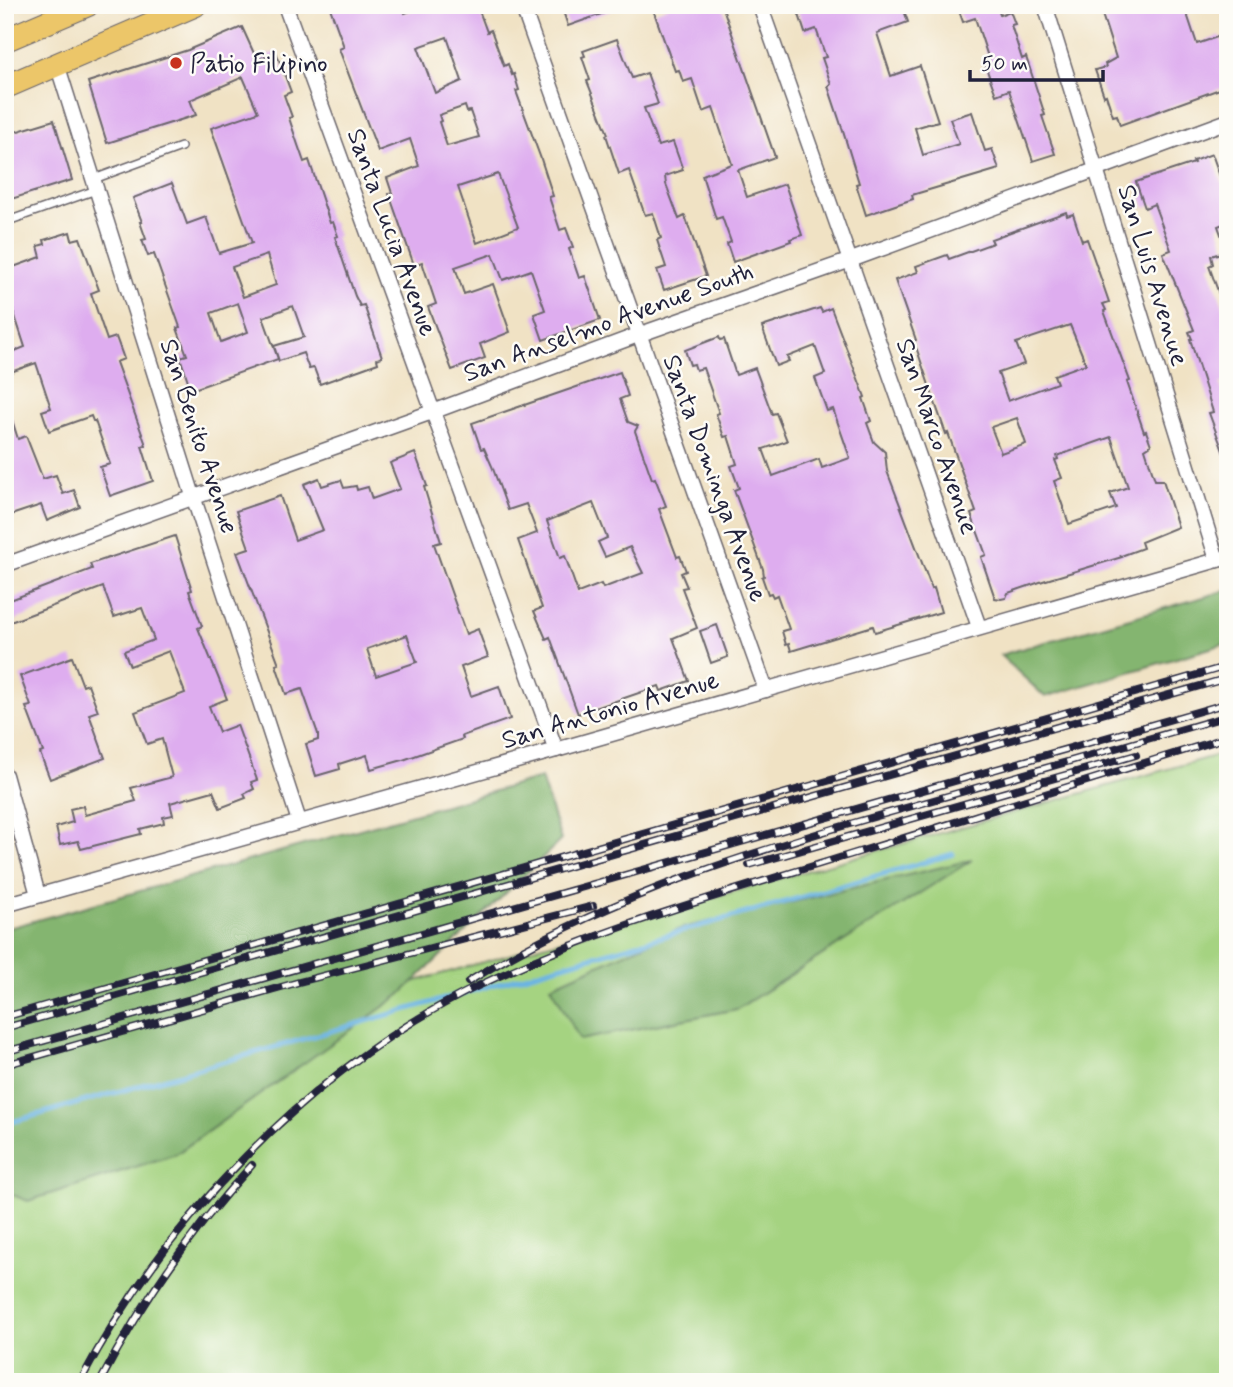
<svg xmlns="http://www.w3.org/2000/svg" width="1233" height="1387" viewBox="0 0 1233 1387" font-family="Mynerve,sans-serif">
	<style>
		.green { fill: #a5d381; stroke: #647a5e; stroke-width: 2 }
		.forest { fill: #84b56f; stroke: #536c55; stroke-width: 2 }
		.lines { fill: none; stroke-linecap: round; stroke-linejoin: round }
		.stream { stroke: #6bb4e3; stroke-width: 5 }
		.building { fill: #deadef; fill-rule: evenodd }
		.lane-casing { stroke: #6a656b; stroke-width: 10 }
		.street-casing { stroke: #6a656b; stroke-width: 17 }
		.primary-casing { stroke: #6a656b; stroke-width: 25 }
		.lane { stroke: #fff; stroke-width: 7 }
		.street { stroke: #fff; stroke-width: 14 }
		.primary { stroke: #ecc669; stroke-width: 23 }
		.rail-casing { stroke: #22223b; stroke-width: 8 }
		.rail { stroke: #fdfcf7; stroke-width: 5; stroke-dasharray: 16; stroke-linecap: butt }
		.poi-dot { fill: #c8321e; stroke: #fdfcf7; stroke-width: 2.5 }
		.labels { text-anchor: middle; stroke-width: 5; stroke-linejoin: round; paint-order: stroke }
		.poi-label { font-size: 26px; fill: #22223b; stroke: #fdfcf7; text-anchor: start }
		.street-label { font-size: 26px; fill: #22223b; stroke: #fdfcf7 }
	</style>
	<rect width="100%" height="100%" fill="#fdfcf7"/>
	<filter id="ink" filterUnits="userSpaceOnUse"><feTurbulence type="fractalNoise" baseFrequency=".0143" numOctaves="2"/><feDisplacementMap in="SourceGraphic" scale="14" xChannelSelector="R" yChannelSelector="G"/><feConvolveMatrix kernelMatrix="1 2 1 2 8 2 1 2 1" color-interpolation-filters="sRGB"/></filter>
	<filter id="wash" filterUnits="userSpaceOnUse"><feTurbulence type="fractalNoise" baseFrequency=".00686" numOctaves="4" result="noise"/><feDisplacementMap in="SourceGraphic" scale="28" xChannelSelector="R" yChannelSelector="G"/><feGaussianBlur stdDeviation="1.57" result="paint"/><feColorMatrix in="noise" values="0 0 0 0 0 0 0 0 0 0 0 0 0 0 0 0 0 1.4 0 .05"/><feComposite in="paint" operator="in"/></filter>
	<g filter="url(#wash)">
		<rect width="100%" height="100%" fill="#f0e2c4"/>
		<!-- green -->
		<polygon class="green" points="1228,752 1228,1382 5,1382 5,1097"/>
		<!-- forest -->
		<g class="forest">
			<polygon points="1228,590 1228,643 1045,697 1000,655"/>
			<polygon points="541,778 561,840 400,995 176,1154 28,1201 5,1192 5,929"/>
			<polygon points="972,860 737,1009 580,1040 551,986 682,928"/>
		</g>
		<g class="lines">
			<!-- stream -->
			<polyline class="stream" points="5,1124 953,854"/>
		</g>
		<g id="blocks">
			<!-- building -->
			<g class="building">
				<path d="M329,5H402L405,13L427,5H477L487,32L491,30L504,66L508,64L512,75L514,74L519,90L516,91L541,159L553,196L549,197L560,230L566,228L573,247L569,249L579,278L585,276L600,320L543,340L534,314L545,310L531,270L503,280L493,254L455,267L464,294L493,284L510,332L480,344L485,358L452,370L428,307L436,304L422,262L414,265L389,194L392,193L387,178L419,166L410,139L378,151L339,49L344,47ZM447,37L462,81L435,93L418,47ZM465,106L467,112L470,111L479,137L447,146L439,122L441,121L439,115ZM498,174L518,227L477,243L458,187Z"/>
				<polygon points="561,5 621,5 621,7 568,26"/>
				<polygon points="672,5 722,5 775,157 738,170 747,197 785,184 802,235 790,239 791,241 733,262 727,244 731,242 722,217 716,219 702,175 732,164 713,108 703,112 692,79 683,82 679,70 675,71 654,12"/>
				<polygon points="796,5 902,5 908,22 877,33 891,76 920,66 938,121 915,128 923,155 959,144 950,119 972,112 985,151 992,149 999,169 912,195 913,199 866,215 856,184 859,183 842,128 828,86 831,84 822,58 826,57 816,29 805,33"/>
				<polygon points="957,5 1003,5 1004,7 998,9 1000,15 1010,11 1015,24 1011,25 1022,59 1026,57 1032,75 1045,115 1042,116 1055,154 1033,161 1009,90 996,95 985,65 990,63 975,18 963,22"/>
				<polygon points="1099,5 1184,5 1197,44 1220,36 1228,58 1228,86 1120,125 1117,115 1113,116 1106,95 1104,96 1095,70 1106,67 1105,64 1116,58"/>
				<path d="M242,27L257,60L276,52L291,92L284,95L292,117L289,118L298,145L304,162L309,160L330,223L333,222L338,236L335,237L355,296L360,306L364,305L382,357L377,359L378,363L320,384L314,368L309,369L303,353L279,361L274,346L304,337L293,306L263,317L278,359L191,390L180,357L187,355L177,328L180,327L154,254L148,256L142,240L146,239L140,222H142L133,198L172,183L187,224L206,217L219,253L252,243L211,128L258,112L243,77L190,100L196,115L107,143L88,82L188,50ZM267,255L276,285L243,297L232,267ZM238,303L248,332L221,342L211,313Z"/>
				<polygon points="617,39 632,78 647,73 658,104 644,108 658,146 673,142 683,170 665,176 666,184 679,219 685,216 706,276 664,290 657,270 666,267 657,240 661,238 653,213 645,215 629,170 619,174 606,135 608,134 587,81 590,80 582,57 585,56 583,51"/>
				<polygon points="54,120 72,180 5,201 5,179 10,177 5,161 5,135"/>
				<polygon points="1212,154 1228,199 1228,222 1218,226 1227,251 1211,256 1213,264 1209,266 1228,319 1228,381 1220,384 1228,405 1228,459 1226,459 1209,413 1213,412 1190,339 1192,339 1189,332 1194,330 1163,253 1171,250 1154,204 1145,208 1136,182 1194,163 1193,161"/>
				<path d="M1066,212L1067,216L1073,214L1082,241L1087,239L1100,276L1109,302L1103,304L1106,310L1104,311L1130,381L1127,382L1144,432L1146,431L1151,445L1145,449L1155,480H1163L1178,527L1141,542L1143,548L1121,556L1122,557L1043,581L1008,593L1006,598L1001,599L995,598L981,557L986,555L971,514L976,512L948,433L946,434L932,394L914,341L916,340L895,280L918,272L916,266L947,255L949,259L993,243L991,239ZM1070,325L1086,364L1054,375L1057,383L1008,401L998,373L1024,364L1016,343ZM1017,418L1026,444L1001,453L991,427ZM1111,437L1128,487L1110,493L1116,508L1069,524L1054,481L1062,478L1055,460L1058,459L1057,456Z"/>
				<polygon points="70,232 72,240 80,238 99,290 91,293 107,340 116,337 124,359 116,362 146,445 142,446 153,481 110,496 100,467 110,464 95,421 93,421 91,416 49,431 42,411 51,408 36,363 5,374 5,355 25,347 13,310 8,301 5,302 5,270 41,257 38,246 45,244 44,240"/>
				<polygon points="820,308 822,312 831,308 865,397 863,398 871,421 867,423 874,442 885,452 887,471 932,589 934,588 941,612 875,632 873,626 791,651 789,644 786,645 782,631 789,629 777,595 773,597 771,593 768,594 762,577 764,576 763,569 734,490 739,488 731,466 737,464 728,436 724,437 716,414 719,413 703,368 696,370 694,364 690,365 685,350 719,337 720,340 724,339 736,375 755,368 772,414 776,413 787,441 763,449 773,476 819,459 822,468 850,458 833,409 827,411 815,378 825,374 815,346 787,357 789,361 776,366 762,327"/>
				<path d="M620,372L628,396L620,399L628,422L638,426L635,431L652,479L655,478L666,506L659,509L677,557L680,556L686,571L681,573L687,587L682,588L697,628L673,638L689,681L661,691L659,686L578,714L550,637L546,639L534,611L542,608L518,540L537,533L526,504L508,510L492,466L484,448L481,449L472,423ZM593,503L607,538L598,542L605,557L630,547L643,573L603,588L601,584L578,593L565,556L560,558L547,521Z"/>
				<polygon points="8,407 18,439 26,436 43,479 56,475 63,494 74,490 80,507 47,521 41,505 5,517 5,408"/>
				<path d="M415,453L427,486L424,487L441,542L434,544L466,634L478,629L488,657L461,667L471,696L499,686L510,719L462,736L463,739L403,760L371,769L367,755L339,764L340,769L316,776L306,744L318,740V734L302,689L286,694L276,665L279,664L237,552L249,548L236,511L280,496L295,540L323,530L304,484L319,478L322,486L341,480L344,488L356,486L357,490L368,487L372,499L400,489L390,463ZM407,635L417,662L376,676L367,649Z"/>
				<polygon points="175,536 192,590 189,591 202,626 198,628 227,699 209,706 219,732 237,725 257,780 251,782 254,789 244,794 246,798 220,808 213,791 170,803 173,815 163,817 164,823 140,829 141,834 81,849 78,841 60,845 56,827 73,822 70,809 83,806 85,815 136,801 131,788 172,777 162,739 147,744 135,712 185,693 169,651 130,666 124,651 154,640 142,608 114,617 103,587 5,624 5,602 92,569 90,564"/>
				<polygon points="717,625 728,657 711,663 700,631"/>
				<polygon points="72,657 83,686 88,684 98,711 89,714 105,758 50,779 40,753 43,752 26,707 31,706 20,676"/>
			</g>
		</g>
	</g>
	<g filter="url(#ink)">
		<use href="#blocks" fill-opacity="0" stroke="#6a656b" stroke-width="2"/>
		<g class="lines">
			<!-- lane casing -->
			<g class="lane-casing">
				<g id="lane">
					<polyline points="94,179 181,147"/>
					<polyline points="5,222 96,190"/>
				</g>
			</g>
			<!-- street casing -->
			<g class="street-casing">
				<g id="street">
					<polyline points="285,5 556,750"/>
					<polyline points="522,5 766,690"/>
					<polyline points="760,5 979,627"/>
					<polyline points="1045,5 1217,560"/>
					<polyline points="57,64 194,499 299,821"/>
					<polyline points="5,565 432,412 638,335 851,260 1228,121"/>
					<polyline points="5,775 38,895"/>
					<polyline points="5,905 556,750 1228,557"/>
				</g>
			</g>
			<!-- primary casing -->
			<g class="primary-casing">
				<g id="primary">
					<polyline points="5,40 87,5"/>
					<polyline points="5,87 195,5"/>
				</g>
			</g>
			<!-- lane -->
			<use href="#lane" class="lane"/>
			<!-- street -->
			<use href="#street" class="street"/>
			<!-- primary -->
			<use href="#primary" class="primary"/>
			<!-- rail casing -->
			<g class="rail-casing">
				<g id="rail">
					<polyline points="749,865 1136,755"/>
					<path d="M468,982C606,895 759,849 916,805C1020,775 1124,746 1228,716"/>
					<polyline points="5,1017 1228,666"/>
					<polyline points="5,1028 1228,678"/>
					<polyline points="5,1052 1228,703"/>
					<polyline points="5,1065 299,982 593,906"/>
					<path d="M80,1382C166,1219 310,1069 476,987C595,929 723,894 849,855C976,816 1101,776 1228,737"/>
					<path d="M100,1382C141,1303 192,1230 252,1165"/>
				</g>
			</g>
			<!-- rail -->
			<use href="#rail" class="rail"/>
		</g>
	</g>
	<!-- markers -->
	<circle class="poi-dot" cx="176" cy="63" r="7"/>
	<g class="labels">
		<!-- poi labels -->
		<g class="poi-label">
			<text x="190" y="72">Patio Filipino</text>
		</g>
		<!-- street labels -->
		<g class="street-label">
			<text transform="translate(393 232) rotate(70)" y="9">Santa Lucia Avenue</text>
			<text transform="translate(1154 275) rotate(73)" y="9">San Luis Avenue</text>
			<text transform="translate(608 321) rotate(-20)" y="9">San Anselmo Avenue South</text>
			<text transform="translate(200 436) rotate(72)" y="9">San Benito Avenue</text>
			<text transform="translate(938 436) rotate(71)" y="9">San Marco Avenue</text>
			<text transform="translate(716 478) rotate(70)" y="9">Santa Dominga Avenue</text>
			<text transform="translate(610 709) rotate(-16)" y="9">San Antonio Avenue</text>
		</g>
	</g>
	<!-- margin -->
	<rect width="1233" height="1387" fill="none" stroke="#fdfcf7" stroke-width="28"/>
	<!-- scale -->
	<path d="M970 70v10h133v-10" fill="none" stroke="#22223b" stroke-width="3.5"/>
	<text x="981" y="70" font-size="21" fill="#22223b" stroke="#fdfcf7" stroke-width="5" paint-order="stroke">50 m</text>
</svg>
